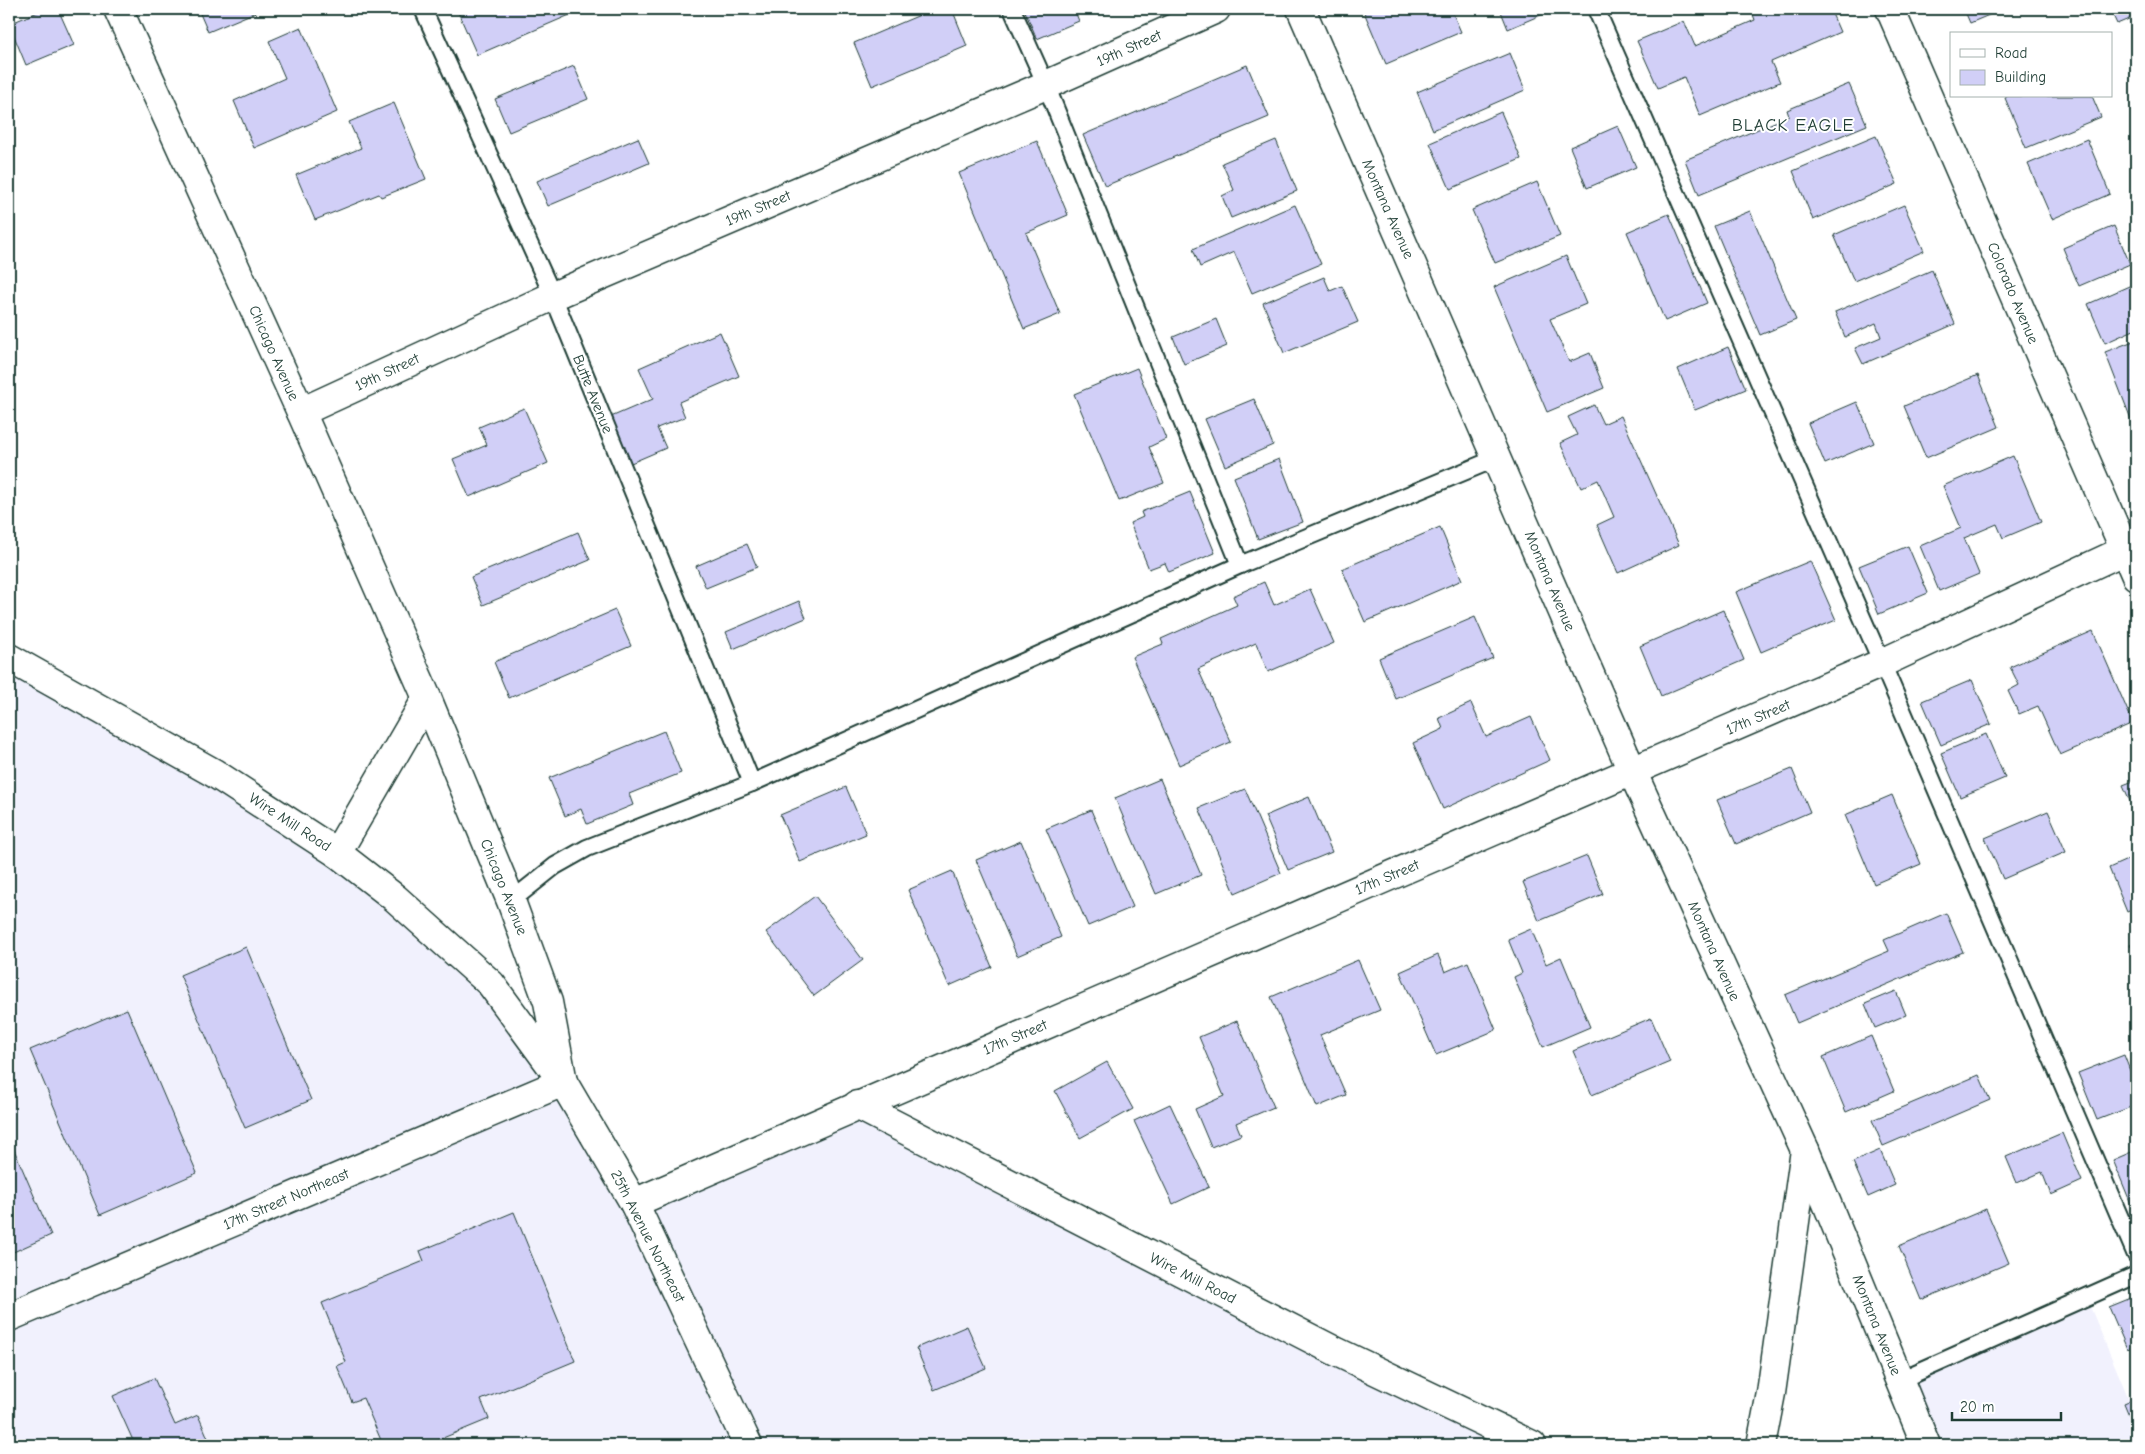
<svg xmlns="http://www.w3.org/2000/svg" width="2145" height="1454" viewBox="0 0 2145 1454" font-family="'Comic Neue',sans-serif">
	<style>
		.built { fill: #f1f1fd }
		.building { fill: #d1cff7; stroke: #1f3d34 }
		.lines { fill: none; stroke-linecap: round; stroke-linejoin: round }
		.service-casing { stroke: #1f3d34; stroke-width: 20 }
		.minor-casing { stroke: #1f3d34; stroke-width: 31 }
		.tertiary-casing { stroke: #1f3d34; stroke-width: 31 }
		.service { stroke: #fff; stroke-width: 16 }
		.minor { stroke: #fff; stroke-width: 28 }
		.tertiary { stroke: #fff; stroke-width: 28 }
		.labels { text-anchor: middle; stroke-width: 4; stroke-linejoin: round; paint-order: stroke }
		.street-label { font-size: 15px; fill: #1f3d34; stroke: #fff }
		.quarter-label { font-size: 18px; letter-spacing: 1px; fill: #1f3d34; stroke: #fff }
	</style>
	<rect width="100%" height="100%" fill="#fff"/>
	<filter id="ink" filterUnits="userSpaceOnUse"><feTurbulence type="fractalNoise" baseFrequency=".02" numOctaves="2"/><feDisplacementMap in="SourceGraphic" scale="10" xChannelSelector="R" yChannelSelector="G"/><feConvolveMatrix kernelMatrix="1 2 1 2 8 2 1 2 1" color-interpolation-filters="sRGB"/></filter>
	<g filter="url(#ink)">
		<!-- built -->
		<g class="built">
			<polygon points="9,663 337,853 491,984 634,1203 857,1105 1536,1445 9,1445"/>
			<polygon points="2086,1297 2136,1416 2136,1445 1926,1445 1900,1380"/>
		</g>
		<!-- building -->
		<g class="building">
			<polygon points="45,9 58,9 74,45 26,65 9,24"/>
			<polygon points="198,9 263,9 208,32"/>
			<polygon points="465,9 578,9 579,11 477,55 458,12"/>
			<polygon points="761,9 777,9 763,14"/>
			<polygon points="934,9 952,9 967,46 872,86 854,43"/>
			<polygon points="1024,9 1074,9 1079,21 1037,39"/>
			<polygon points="1372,9 1451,9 1461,32 1386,64 1364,12"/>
			<polygon points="1500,9 1555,9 1508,29"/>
			<polygon points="1751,9 1830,9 1840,32 1771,62 1780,82 1700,116 1684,77 1658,88 1637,41 1684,21 1695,46 1755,20"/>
			<polygon points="1964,9 2000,9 2001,10 1970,23"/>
			<polygon points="2110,9 2136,9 2136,16 2117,24"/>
			<polygon points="301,27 337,112 254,148 234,101 285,78 269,41"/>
			<polygon points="1510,53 1525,90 1433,130 1417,92"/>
			<polygon points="1247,65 1269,117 1105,186 1083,135"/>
			<polygon points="574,66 588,99 509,132 495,99"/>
			<polygon points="1849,84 1867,125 1699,195 1685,160 1789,116 1787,110"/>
			<polygon points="2008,96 2092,96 2101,117 2026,148 2005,98"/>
			<polygon points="394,103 426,179 381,197 379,194 315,220 296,175 361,148 349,122"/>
			<polygon points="1501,112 1521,159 1450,189 1430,143"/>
			<polygon points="1618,126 1636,167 1587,188 1570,147"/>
			<polygon points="1876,136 1897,184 1813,220 1793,171"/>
			<polygon points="638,138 649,163 548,206 537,181"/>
			<polygon points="2087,139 2110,194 2052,219 2028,164"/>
			<polygon points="1276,140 1297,191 1231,218 1222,196 1234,190 1222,163"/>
			<polygon points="1037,141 1068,215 1026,233 1060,314 1024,329 959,173"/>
			<polygon points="1537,182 1560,236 1495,263 1472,210"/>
			<polygon points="1295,205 1321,264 1252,293 1234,252 1200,267 1193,249"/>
			<polygon points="1904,205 1924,251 1854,281 1834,235"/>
			<polygon points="1750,211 1796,320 1760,335 1714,226"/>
			<polygon points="1669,214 1707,303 1665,321 1627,232"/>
			<polygon points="2114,226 2130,264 2079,286 2063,248"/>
			<polygon points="1566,256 1586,304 1550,319 1569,362 1590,353 1604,388 1547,412 1494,287"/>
			<polygon points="1932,270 1955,324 1863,364 1855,348 1881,337 1876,323 1845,337 1835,312"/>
			<polygon points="1324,277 1330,291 1342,286 1358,322 1284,353 1263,303"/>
			<polygon points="2136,283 2136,329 2105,343 2088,304"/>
			<polygon points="1216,319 1227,346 1184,364 1173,337"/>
			<polygon points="720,332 739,376 679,402 685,417 657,428 666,448 631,463 611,417 653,399 639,368"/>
			<polygon points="2136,340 2136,432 2105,352"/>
			<polygon points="1728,347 1746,389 1695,410 1678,369"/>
			<polygon points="1137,368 1166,439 1149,447 1164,483 1119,501 1074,394"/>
			<polygon points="1978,375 1999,427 1926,458 1904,406"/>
			<polygon points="1254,399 1273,445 1225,466 1205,419"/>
			<polygon points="1857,402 1874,443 1825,464 1808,423"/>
			<polygon points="1594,405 1603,424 1621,416 1679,545 1618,573 1597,525 1614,517 1598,480 1581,488 1560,443 1577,435 1568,417"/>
			<polygon points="524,408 548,463 469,497 453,459 487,445 479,427"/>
			<polygon points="2013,456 2041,522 2003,538 1997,524 1964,538 1979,574 1939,591 1920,546 1961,528 1943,486"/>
			<polygon points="1279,459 1303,522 1258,539 1234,477"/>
			<polygon points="1190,492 1215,553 1169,572 1165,563 1149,569 1130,523 1143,517 1141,512"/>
			<polygon points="1440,527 1462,580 1365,622 1342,569"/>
			<polygon points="578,532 590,560 483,605 471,577"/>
			<polygon points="747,544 757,567 706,588 696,566"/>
			<polygon points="1908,546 1928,593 1879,614 1859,566"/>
			<polygon points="1810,561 1836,620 1761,652 1736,592"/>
			<polygon points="1264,582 1274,605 1310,589 1334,643 1268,672 1256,643 1198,669 1231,742 1179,765 1132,657 1163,644 1161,639 1237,605 1233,596"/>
			<polygon points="799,601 806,618 733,649 726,632"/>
			<polygon points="615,610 631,646 509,698 494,662"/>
			<polygon points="1723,610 1744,660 1661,696 1640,646"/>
			<polygon points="1475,617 1493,658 1396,699 1379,658"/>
			<polygon points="2093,631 2133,723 2060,755 2038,706 2019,714 2008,691 2019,685 2010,667"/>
			<polygon points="1972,680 1991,724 1941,745 1922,701"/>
			<polygon points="1471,703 1486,737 1531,717 1550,760 1443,809 1413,743 1443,729 1439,718"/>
			<polygon points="664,731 681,773 629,794 633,805 587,824 581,809 565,816 549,778"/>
			<polygon points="1986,734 2005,778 1960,797 1941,753"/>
			<polygon points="1792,769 1810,812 1736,844 1717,800"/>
			<polygon points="1160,779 1201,875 1156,894 1115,798"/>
			<polygon points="2136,780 2136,815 2123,785"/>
			<polygon points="846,787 866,834 800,862 780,815"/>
			<polygon points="1245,789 1281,873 1235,893 1199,808"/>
			<polygon points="1892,795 1921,864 1874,884 1845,815"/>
			<polygon points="1309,797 1332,852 1288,870 1265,816"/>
			<polygon points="1091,810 1133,907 1088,926 1046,829"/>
			<polygon points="2048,811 2066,852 2003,879 1985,838"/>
			<polygon points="1021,841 1061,937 1017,956 976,860"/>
			<polygon points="1587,856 1603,894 1539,921 1523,882"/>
			<polygon points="2136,856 2136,908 2127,912 2109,868"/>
			<polygon points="952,871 992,967 949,986 908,890"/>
			<polygon points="815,896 863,960 814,996 766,932"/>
			<polygon points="1946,913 1963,952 1797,1023 1785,995 1889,951 1884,940"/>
			<polygon points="1531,929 1546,964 1561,957 1590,1027 1543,1047 1514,977 1522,973 1508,939"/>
			<polygon points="2136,941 2136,958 2130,944"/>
			<polygon points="246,947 311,1100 245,1128 180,975"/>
			<polygon points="1438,955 1445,972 1468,962 1496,1030 1436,1055 1400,972"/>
			<polygon points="1358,960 1380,1010 1320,1035 1346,1095 1317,1107 1271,997"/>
			<polygon points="1896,991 1906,1015 1875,1028 1865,1004"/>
			<polygon points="127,1009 197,1173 100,1215 30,1050"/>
			<polygon points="1651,1018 1670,1062 1592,1095 1573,1051"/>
			<polygon points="1237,1021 1274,1107 1236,1123 1241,1135 1211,1147 1195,1109 1224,1096 1199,1037"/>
			<polygon points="1871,1036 1894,1091 1846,1112 1823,1057"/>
			<polygon points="2124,1055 2136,1086 2136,1105 2097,1120 2078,1073"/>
			<polygon points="1107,1062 1133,1109 1080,1138 1055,1091"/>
			<polygon points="1979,1075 1990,1100 1883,1146 1872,1120"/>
			<polygon points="1170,1104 1209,1187 1173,1204 1134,1121"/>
			<polygon points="2062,1133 2082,1181 2051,1195 2042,1172 2017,1183 2006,1157"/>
			<polygon points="9,1138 51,1235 9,1254"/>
			<polygon points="1880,1150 1895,1185 1868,1197 1853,1162"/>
			<polygon points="2136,1150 2136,1216 2113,1160"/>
			<polygon points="1986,1209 2009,1263 1921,1300 1899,1246"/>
			<polygon points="514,1212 575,1361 481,1400 489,1419 426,1445 383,1445 363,1398 352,1402 337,1366 346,1362 322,1303 424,1261 420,1251"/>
			<polygon points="2136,1296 2136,1346 2127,1349 2109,1307"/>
			<polygon points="967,1326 986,1368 934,1390 916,1348"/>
			<polygon points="154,1378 175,1425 198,1415 211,1445 135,1445 113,1396"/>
			<polygon points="2136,1398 2136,1432 2124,1403"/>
			<polygon points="2016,1437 2020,1445 1998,1445"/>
		</g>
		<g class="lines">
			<!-- service casing -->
			<g class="service-casing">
				<g id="service">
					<polyline points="423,9 553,296 752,783"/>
					<polyline points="1012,9 1046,85 1240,565"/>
					<polyline points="1596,9 1882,663 2136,1255"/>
					<polyline points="511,901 555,866 587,848 752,783 1240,565 1497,458"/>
					<polyline points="1900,1380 2136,1275"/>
				</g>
			</g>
			<!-- minor casing -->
			<g class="minor-casing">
				<g id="minor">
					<polyline points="1301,9 1632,771 1805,1150 1926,1445"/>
					<polyline points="1890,9 2136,576"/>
					<polyline points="301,412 553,296 1046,85 1216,9"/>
					<polyline points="337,853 427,698"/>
					<polyline points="857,1105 1337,1352 1532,1445"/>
					<polyline points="634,1203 1882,663 2136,545"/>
					<polyline points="9,1317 563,1082 548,1002 511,901 427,698 301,412 118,9"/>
					<polyline points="1761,1445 1771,1393 1805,1150"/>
				</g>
			</g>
			<!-- tertiary casing -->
			<g class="tertiary-casing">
				<polyline id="tertiary" points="9,658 214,773 337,853 395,898 491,984 563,1082 634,1203 748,1445"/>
			</g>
			<!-- service -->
			<use href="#service" class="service"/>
			<!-- minor -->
			<use href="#minor" class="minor"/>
			<!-- tertiary -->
			<use href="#tertiary" class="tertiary"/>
		</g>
	</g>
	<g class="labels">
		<!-- street labels -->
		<g class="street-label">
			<text transform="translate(1129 48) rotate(-24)" y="5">19th Street</text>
			<text transform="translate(758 208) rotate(-23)" y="5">19th Street</text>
			<text transform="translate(1388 209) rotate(66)" y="5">Montana Avenue</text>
			<text transform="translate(2013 293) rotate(67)" y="5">Colorado Avenue</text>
			<text transform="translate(274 353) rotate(66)" y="5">Chicago Avenue</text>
			<text transform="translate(387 372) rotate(-25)" y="5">19th Street</text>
			<text transform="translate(593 394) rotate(68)" y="5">Butte Avenue</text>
			<text transform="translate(1550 581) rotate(67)" y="5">Montana Avenue</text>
			<text transform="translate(1758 717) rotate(-23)" y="5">17th Street</text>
			<text transform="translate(290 822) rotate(33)" y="5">Wire Mill Road</text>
			<text transform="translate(1387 877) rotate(-23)" y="5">17th Street</text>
			<text transform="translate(504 887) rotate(68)" y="5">Chicago Avenue</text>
			<text transform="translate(1714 951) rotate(66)" y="5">Montana Avenue</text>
			<text transform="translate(1015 1037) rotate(-23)" y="5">17th Street</text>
			<text transform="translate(286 1199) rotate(-23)" y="5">17th Street Northeast</text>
			<text transform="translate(648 1236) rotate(63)" y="5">25th Avenue Northeast</text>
			<text transform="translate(1193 1278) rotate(27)" y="5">Wire Mill Road</text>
			<text transform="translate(1877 1325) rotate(68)" y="5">Montana Avenue</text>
		</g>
		<!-- quarter labels -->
		<g class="quarter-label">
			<text x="1793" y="131">BLACK EAGLE</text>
		</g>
	</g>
	<!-- margin -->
	<rect width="2145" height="1454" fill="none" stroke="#fff" stroke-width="30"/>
	<rect x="15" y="15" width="2115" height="1424" fill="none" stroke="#1f3d34" stroke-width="2" filter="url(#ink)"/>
	<!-- legend -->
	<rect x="1950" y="32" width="162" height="65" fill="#ffffff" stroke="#a5b1ae"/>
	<rect x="1960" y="49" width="25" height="8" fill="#ffffff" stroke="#a5b1ae"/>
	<text x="1995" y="58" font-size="15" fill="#1f3d34">Road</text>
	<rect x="1960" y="70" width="25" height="15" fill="#d1cff7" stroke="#a5b1ae"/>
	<text x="1995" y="82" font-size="15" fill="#1f3d34">Building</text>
	<!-- scale -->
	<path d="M1952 1412v8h109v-8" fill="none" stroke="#1f3d34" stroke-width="2.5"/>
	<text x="1960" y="1412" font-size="15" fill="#1f3d34" stroke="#ffffff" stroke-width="4" paint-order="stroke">20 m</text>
</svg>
